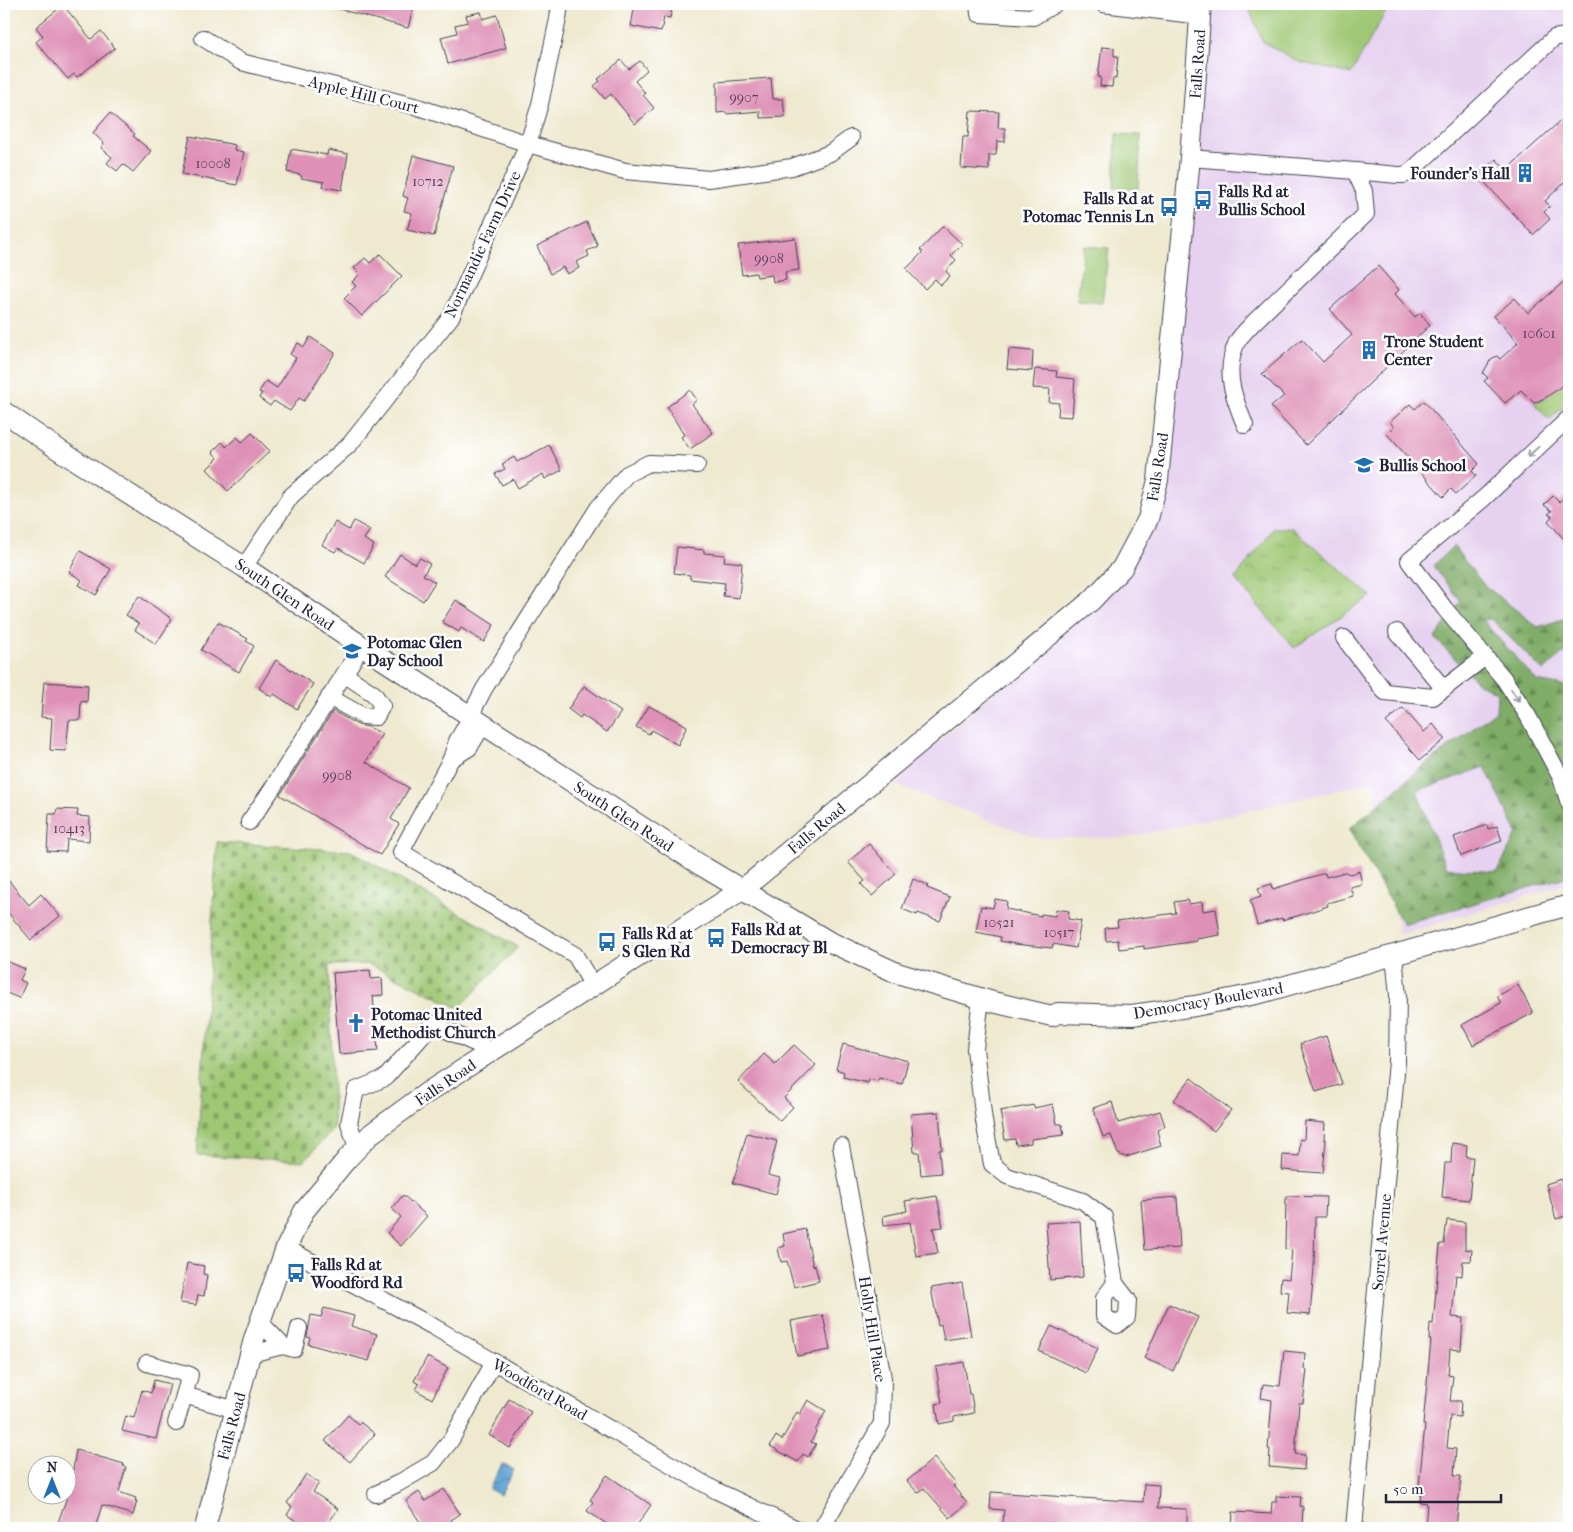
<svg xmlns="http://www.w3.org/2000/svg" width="1573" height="1532" viewBox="0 0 1573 1532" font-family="'IM FELL French Canon',serif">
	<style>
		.built { fill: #e6d2f0 }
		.grass { fill: #9fc874; stroke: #607558 }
		.forest { fill: url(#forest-firs); stroke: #506750; fill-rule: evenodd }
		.cemetery { fill: url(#cemetery-stones); stroke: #607558 }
		.park { fill: url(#park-tufts); stroke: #607558 }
		.water { fill: url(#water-waves); stroke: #406388 }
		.building { fill: #de90b6 }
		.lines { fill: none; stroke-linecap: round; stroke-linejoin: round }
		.minor-casing { stroke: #414051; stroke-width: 18 }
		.major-casing { stroke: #414051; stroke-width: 22 }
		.minor { stroke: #fff; stroke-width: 16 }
		.major { stroke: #fff; stroke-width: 20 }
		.oneway { stroke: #9c9ca7 }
		.labels { text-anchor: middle; stroke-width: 5; stroke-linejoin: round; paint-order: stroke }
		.number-label { font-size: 14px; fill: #513e5a }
		.street-label { font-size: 16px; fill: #22223b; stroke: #fff }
		.poi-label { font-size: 16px; font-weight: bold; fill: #22223b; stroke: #fff; text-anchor: start }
	</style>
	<defs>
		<pattern id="forest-firs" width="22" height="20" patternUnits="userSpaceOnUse" patternTransform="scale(1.25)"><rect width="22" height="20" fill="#7fac66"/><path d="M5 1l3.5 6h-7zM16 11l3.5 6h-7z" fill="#688c55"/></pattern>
		<pattern id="cemetery-stones" width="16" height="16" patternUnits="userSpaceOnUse" patternTransform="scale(1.25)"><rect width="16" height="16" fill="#9fc874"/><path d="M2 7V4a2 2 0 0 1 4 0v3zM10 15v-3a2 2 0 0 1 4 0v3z" fill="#81a260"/></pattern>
		<pattern id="park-tufts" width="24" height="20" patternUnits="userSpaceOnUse" patternTransform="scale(1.25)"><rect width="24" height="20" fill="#9fc874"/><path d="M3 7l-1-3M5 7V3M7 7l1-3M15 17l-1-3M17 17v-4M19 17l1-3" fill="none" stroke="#81a260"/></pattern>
		<pattern id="water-waves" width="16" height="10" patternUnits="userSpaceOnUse" patternTransform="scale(1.25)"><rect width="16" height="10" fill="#5ea4d4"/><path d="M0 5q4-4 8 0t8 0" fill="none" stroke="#4d85ad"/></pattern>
	</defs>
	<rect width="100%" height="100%" fill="#fff"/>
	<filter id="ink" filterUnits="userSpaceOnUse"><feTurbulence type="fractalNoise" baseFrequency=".02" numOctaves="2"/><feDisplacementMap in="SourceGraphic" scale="10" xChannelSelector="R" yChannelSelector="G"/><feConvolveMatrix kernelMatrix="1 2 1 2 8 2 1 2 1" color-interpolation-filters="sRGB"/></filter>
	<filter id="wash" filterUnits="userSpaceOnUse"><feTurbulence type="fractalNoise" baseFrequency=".0096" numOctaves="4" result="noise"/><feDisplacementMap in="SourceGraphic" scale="20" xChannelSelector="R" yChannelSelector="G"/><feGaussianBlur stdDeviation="1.12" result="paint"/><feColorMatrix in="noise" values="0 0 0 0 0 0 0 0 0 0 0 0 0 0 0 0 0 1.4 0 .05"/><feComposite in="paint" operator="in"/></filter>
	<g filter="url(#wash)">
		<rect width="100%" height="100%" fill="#eee9cf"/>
		<!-- built -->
		<polygon class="built" points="1201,4 1569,4 1569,883 1399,935 1374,782 1126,838 1038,838 893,784 1092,600 1148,519"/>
		<!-- grass -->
		<g class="grass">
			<polygon points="1247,4 1390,4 1351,74 1299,62 1263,42"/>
			<polygon points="1116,134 1141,135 1138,189 1114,188"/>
			<polygon points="1084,246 1109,248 1102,303 1077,301"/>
			<polygon points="1569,379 1569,401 1549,420 1534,403 1545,398"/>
		</g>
		<!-- forest -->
		<path class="forest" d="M1453,546L1484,585L1538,627L1569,617V649L1543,671L1491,619L1482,620L1537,681L1569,687V876L1403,924L1349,829L1421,768L1496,711L1497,692L1479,684L1435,638L1461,601L1433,566ZM1485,767L1517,833L1497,872L1446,868L1417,791Z"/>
		<!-- cemetery -->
		<polygon class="cemetery" points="217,842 351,851 518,947 459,1008 368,964 329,965 334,1128 304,1161 197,1155"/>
		<!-- park -->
		<polygon class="park" points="1274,528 1292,528 1371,596 1294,648 1235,579"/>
		<!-- water -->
		<polygon class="water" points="502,1464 514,1470 500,1495 489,1489"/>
		<g id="blocks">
			<!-- building -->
			<g class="building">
				<polygon points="336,4 414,4 408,28 335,8"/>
				<polygon points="635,4 673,4 670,18 664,17 661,32 631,26"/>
				<polygon points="63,5 91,39 101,31 115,48 77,77 74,74 68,79 36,42 43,36 36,27"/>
				<polygon points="481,12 483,19 497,15 506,48 448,64 441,37 457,33 455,25 468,22 466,15"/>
				<polygon points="1102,47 1114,48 1114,56 1118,56 1116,79 1113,78 1112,87 1100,86 1101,77 1098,77"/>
				<polygon points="621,60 629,69 640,61 647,70 635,81 645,93 643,95 654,108 635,124 611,94 605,99 594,86 600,81 598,79"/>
				<polygon points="771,78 773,99 783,99 785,117 760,118 760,111 726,114 726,112 717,113 717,82"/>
				<polygon points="970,111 999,112 998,128 1005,128 1005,142 997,141 996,155 989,155 989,170 961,168 963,137 968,137"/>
				<polygon points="110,113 135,134 133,136 151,151 133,172 123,164 117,171 107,163 112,157 101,148 104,143 93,133"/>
				<polygon points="1569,113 1569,178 1545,201 1550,206 1544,212 1550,219 1533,235 1478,175 1496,159 1506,170"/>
				<polygon points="190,136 235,145 234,150 244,152 237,185 182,174"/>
				<polygon points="291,149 327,155 328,150 348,154 342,190 323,187 324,182 301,178 301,175 287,172"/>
				<polygon points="413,155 453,166 434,236 407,230 412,213 404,211 408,198 403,196"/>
				<polygon points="587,222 598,246 587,251 589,256 576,262 579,268 567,274 563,267 550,274 537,246"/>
				<polygon points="943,226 962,244 951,255 956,260 946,271 950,276 941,285 935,279 925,289 906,269 923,252 920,250"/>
				<polygon points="795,238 799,270 785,272 786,280 773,282 772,275 757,277 756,273 742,275 738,245"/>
				<polygon points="380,254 402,276 362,316 344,298 356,286 352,282 360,274 354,268 365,258 370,263"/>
				<polygon points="1378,266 1399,290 1395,294 1415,317 1420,313 1430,325 1306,445 1271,407 1284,396 1262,374 1302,339 1323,362 1352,335 1330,309"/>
				<polygon points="1569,277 1569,379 1558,389 1545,398 1534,403 1521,390 1505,403 1484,381 1488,378 1483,373 1491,359 1497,356 1500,359 1518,343 1494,316 1515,298 1528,313"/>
				<polygon points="310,337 335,353 304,401 299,398 290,411 274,401 270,406 259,398 262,393 259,392 266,381 277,388 296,358 290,354 298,343 304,347"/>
				<polygon points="1009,349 1033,351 1032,371 1007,369"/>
				<polygon points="1035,369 1057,371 1056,377 1075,379 1072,417 1058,416 1059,403 1049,402 1050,389 1033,388"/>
				<polygon points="690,390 697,400 692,404 713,433 690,449 681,437 684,435 667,407"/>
				<polygon points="1424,401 1479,464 1472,471 1476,476 1456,494 1451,489 1443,497 1387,434 1394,427 1390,422 1410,404 1415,409"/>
				<polygon points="252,433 270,451 228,491 207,469 218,458 212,452 222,442 226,447 237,437 242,442"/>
				<polygon points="549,445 562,470 545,479 543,474 518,488 513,479 502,485 495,474 505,469 502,464 514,457 517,462"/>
				<polygon points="1569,492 1569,545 1548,521 1552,516 1548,514 1552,511 1544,505 1553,496 1559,502"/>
				<polygon points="354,521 370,530 364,539 374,545 364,563 338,548 335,552 322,545 335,522 349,530"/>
				<polygon points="677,547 704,550 704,553 725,555 724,561 742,563 739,598 723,596 725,583 690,579 690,575 674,573"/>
				<polygon points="80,551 111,569 96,595 79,585 82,580 69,572"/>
				<polygon points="400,554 415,564 420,558 430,564 423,575 435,582 423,601 385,577"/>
				<polygon points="139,596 172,619 156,644 135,630 139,624 126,615"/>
				<polygon points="456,600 494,625 484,642 461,628 459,632 442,622"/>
				<polygon points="218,622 248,639 246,641 254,646 239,672 201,650"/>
				<polygon points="276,660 313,684 297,709 274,694 272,697 259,688"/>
				<polygon points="44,682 88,685 87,702 81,701 80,720 69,720 66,751 50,750 52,718 41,717"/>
				<polygon points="584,686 621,712 607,732 582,715 580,718 568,709"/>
				<polygon points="649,706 687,726 678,745 651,730 649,734 636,727"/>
				<polygon points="1403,708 1424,732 1433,724 1445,739 1420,760 1386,722"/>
				<polygon points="333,711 358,725 369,727 382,734 366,762 409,788 391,819 399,824 380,855 280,795"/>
				<polygon points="57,809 78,810 77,816 90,817 89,841 67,839 66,852 47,851 49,814 56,814"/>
				<polygon points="1487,825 1488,829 1497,826 1502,841 1461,856 1454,837"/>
				<polygon points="869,844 896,874 872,896 861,884 865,881 848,862"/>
				<polygon points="1359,871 1362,884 1350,887 1353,896 1327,903 1328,906 1297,916 1282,920 1282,918 1257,925 1250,900 1261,897 1258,888 1272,884 1273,889 1325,873 1326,877 1345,872 1350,874"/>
				<polygon points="4,875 29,905 41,894 60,916 31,940 4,908"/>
				<polygon points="913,879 928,885 927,888 950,897 940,921 918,913 917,915 902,909"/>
				<polygon points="995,899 1007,901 1006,909 1041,916 1041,914 1055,916 1056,909 1069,911 1068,919 1081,921 1076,948 1053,944 1052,948 1015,944 1000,941 1001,937 976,932 981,906 993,908"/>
				<polygon points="1188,900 1189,904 1202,902 1203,911 1216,909 1220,935 1196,939 1197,941 1144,949 1144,946 1119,949 1118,940 1106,941 1105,928 1118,927 1117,921 1176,913 1174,902"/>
				<polygon points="4,960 25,969 20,980 26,983 19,998 4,992"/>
				<polygon points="370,970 371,979 382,978 383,995 373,996 378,1051 339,1054 333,973"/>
				<polygon points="1518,985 1533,1013 1473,1045 1462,1025 1501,1003 1497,996"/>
				<polygon points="1326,1036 1342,1084 1316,1092 1300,1044"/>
				<polygon points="843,1044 908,1061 902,1084 879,1078 878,1081 869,1079 868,1083 843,1077 844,1072 836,1069"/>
				<polygon points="794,1045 816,1065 784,1098 793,1107 780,1121 738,1082 764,1054 775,1064"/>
				<polygon points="1191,1078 1231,1110 1214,1131 1174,1100"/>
				<polygon points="1112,1102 1118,1123 1160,1111 1165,1126 1157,1130 1161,1146 1126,1157 1118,1154 1111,1135 1103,1137 1093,1108"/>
				<polygon points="1053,1104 1057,1124 1062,1124 1064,1135 1031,1139 1031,1143 1016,1145 1015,1139 1005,1140 1000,1111 1034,1105 1034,1108"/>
				<polygon points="939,1112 942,1150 939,1150 941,1173 921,1175 919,1152 914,1152 911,1114"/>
				<polygon points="1305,1121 1325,1123 1324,1140 1326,1140 1323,1173 1282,1170 1283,1155 1299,1156 1300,1139 1304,1140"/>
				<polygon points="747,1133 777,1141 768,1175 780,1178 776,1194 733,1183"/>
				<polygon points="1452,1143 1467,1145 1466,1157 1473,1157 1469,1200 1442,1197 1445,1163 1451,1163"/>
				<polygon points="1561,1179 1569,1207 1569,1215 1556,1219 1546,1184"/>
				<polygon points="403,1195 427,1216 401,1246 387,1233 401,1217 392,1209"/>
				<polygon points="937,1196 943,1227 933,1228 938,1253 916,1256 910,1222 884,1225 883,1216 907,1211 905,1201"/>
				<polygon points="1286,1196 1326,1197 1325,1217 1315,1217 1314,1268 1310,1315 1287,1313 1289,1292 1280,1291 1281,1278 1289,1279 1292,1250 1285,1249"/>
				<polygon points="1177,1197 1180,1248 1145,1250 1141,1200"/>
				<polygon points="1447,1220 1465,1222 1465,1249 1472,1250 1471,1261 1463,1261 1462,1276 1456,1275 1452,1317 1463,1318 1461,1350 1450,1349 1448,1375 1453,1376 1450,1401 1461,1401 1460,1417 1450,1416 1447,1448 1456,1449 1454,1476 1461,1476 1456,1528 1425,1528 1427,1503 1420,1502 1421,1486 1419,1486 1425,1425 1423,1425 1431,1340 1429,1340 1430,1323 1433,1324 1440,1244 1444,1244"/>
				<polygon points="1080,1221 1083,1277 1050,1280 1046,1223"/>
				<polygon points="805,1229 813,1266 815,1265 819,1281 794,1287 787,1261 781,1262 778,1248 785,1246 783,1234"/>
				<polygon points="187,1263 204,1266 203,1274 207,1275 204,1296 198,1295 196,1305 180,1303"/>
				<polygon points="962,1283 971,1336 944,1340 941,1324 938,1325 931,1288"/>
				<polygon points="1169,1304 1198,1317 1173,1371 1144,1358"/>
				<polygon points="324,1308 354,1316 351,1326 377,1334 369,1361 308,1344 310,1338 307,1337 311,1315 321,1317"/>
				<polygon points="823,1315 830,1350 797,1356 791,1321"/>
				<polygon points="1051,1326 1098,1348 1086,1373 1039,1351"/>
				<polygon points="1284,1351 1305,1353 1304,1369 1307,1370 1303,1403 1299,1403 1295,1454 1305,1455 1304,1470 1269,1467 1270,1449 1268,1449 1272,1400 1261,1398 1263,1384 1280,1386"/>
				<polygon points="427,1357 448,1368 432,1399 416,1390 419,1384 414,1381"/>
				<polygon points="964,1362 969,1394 971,1394 974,1413 954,1417 954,1421 939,1424 936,1404 942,1403 936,1367"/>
				<polygon points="154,1380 170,1384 156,1439 122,1431 126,1416 134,1418 142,1390 151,1393"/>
				<polygon points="509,1399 531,1412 510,1448 489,1435"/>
				<polygon points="808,1400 826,1411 815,1431 816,1432 811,1442 816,1444 808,1457 803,1454 798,1462 770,1446 776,1436 782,1440 797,1412 800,1414"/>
				<polygon points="348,1415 358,1424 360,1422 375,1434 350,1462 325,1441"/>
				<polygon points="76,1450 124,1464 123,1466 126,1467 119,1492 136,1498 135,1501 137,1501 133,1515 102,1505 95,1528 56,1528 68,1494 68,1475 72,1477"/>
				<polygon points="934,1458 956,1484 953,1486 967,1503 950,1518 924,1488 918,1493 907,1481"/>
				<polygon points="306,1474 319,1483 313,1492 338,1509 325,1528 315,1524 312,1528 307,1528 287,1515 292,1507 287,1503"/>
				<polygon points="607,1475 651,1505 635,1528 613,1528 587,1511 593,1502 590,1500"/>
				<polygon points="1144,1484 1159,1485 1158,1508 1187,1509 1187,1528 1108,1528 1049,1523 1048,1527 1003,1524 1004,1510 990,1509 991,1492 1143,1502"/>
				<polygon points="444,1489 460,1514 451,1520 457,1528 424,1528 406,1501 419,1492 425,1501"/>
				<polygon points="1276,1496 1301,1497 1300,1506 1303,1507 1302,1528 1232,1528 1233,1512 1271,1514 1272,1502 1276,1502"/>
			</g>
		</g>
	</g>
	<g filter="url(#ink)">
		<use href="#blocks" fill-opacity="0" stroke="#414051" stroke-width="1"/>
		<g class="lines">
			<!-- minor casing -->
			<g class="minor-casing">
				<g id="minor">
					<polyline points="978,4 979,14 1033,17 1055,4"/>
					<polyline points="1103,4 1201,16"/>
					<polyline points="203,38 241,62 418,107 528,144 625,171 709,179 792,167 830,153 851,138"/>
					<polyline points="1190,158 1355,171"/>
					<polyline points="1569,418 1484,498 1409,561 1445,609 1504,679 1528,716 1561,778 1569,803"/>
					<path d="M1245,425C1234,398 1223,372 1237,342C1240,336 1247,330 1252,324L1366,214L1364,191L1355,171L1398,175H1404L1410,172L1554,38L1569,35"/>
					<polyline points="244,567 291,496 350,444 451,317 528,144 540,104 558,19 560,4"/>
					<polyline points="1397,632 1444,689"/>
					<polyline points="1344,638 1385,692 1433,697 1485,657"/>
					<polyline points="329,697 363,716 376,717 382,706 374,694 344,674"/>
					<polyline points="470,716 484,689 598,508 627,474 649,463 697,465"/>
					<polyline points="471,717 457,741 451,759 401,852 575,955 593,986"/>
					<polyline points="451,759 469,748 483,725"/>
					<polyline points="249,822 270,792 362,646"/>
					<polyline points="981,998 975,1049 984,1121 992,1164 1007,1176 1083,1201 1104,1217 1115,1283 1104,1298 1104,1316 1117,1325 1127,1317 1128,1300 1115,1283"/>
					<polyline points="357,1148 349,1123 356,1090 385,1078 433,1024 492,1051"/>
					<polyline points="286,1248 434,1327 715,1490 795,1528"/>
					<polyline points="260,1322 283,1346"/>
					<polyline points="250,1354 283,1346 294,1349 299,1328"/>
					<polyline points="147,1363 190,1375 176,1423"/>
					<polyline points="184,1395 236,1410"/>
					<polyline points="376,1494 397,1484 433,1463 451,1440 494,1362"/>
					<polyline points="822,1528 882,1423 883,1378 841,1146"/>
					<polyline points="1354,1528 1397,1062 1398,996 1394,955"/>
				</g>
			</g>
			<!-- major casing -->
			<g class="major-casing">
				<g id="major">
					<polyline points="4,412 62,452 244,567 362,646 702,866 828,941 897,973 993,1002 1052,1016 1058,1013 1132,1015 1195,1006 1261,993 1569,905"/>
					<polyline points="205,1528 254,1339 286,1248 304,1211 347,1159 372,1133 425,1094 743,889 1092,600 1122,568 1148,519 1158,480 1190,158 1201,4"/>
				</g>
			</g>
			<!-- minor -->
			<use href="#minor" class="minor"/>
			<!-- major -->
			<use href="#major" class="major"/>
		</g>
		<!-- one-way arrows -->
		<defs><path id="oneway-shaft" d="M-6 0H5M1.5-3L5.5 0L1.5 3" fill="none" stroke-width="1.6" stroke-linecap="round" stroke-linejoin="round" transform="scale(1.25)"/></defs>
		<g class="oneway">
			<use href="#oneway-shaft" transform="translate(1533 452) rotate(137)"/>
			<use href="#oneway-shaft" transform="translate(1515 695) rotate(56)"/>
		</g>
	</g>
	<!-- icons -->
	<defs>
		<g id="building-bare" transform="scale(1.5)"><path d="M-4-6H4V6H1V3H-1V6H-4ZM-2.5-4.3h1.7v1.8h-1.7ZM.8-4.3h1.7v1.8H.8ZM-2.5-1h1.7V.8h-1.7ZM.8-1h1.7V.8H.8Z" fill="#1f6fb2" stroke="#fff" stroke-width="2.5" paint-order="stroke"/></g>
		<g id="bus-bare" transform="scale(1.5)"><path d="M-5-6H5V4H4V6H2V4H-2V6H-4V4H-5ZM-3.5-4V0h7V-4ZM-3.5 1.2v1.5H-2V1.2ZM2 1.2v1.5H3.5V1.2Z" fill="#1f6fb2" stroke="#fff" stroke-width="2.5" paint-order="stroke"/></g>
		<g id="school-bare" transform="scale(1.5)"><path d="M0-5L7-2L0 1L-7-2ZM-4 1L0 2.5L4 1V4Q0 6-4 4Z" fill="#1f6fb2" stroke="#fff" stroke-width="2.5" paint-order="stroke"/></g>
		<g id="church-bare" transform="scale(1.5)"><path d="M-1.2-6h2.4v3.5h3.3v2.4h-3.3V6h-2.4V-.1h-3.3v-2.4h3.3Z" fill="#1f6fb2" stroke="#fff" stroke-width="2.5" paint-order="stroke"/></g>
	</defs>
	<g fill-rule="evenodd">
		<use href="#building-bare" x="1525" y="173"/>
		<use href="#bus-bare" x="1203" y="200"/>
		<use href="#bus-bare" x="1169" y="207"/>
		<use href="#building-bare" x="1369" y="350"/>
		<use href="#school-bare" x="1364" y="465"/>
		<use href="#school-bare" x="352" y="651"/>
		<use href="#bus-bare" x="716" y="938"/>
		<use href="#bus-bare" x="607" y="942"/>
		<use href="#church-bare" x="356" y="1023"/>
		<use href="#bus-bare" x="296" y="1273"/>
	</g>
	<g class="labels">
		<!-- number labels -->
		<g class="number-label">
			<text x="744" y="102">9907</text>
			<text x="213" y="168">10008</text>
			<text x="428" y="186">10712</text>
			<text x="769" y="263">9908</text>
			<text x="1539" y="338">10601</text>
			<text x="337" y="780">9908</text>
			<text x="69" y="833">10413</text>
			<text x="999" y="927">10521</text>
			<text x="1059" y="937">10517</text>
		</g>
		<!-- street labels -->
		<g class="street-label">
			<text transform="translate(1197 64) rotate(-86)" y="6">Falls Road</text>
			<text transform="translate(364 94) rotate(14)" y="6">Apple Hill Court</text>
			<text transform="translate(482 244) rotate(-65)" y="6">Normandie Farm Drive</text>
			<text transform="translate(1157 467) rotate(-81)" y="6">Falls Road</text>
			<text transform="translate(285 594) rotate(34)" y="6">South Glen Road</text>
			<text transform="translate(624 816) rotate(33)" y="6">South Glen Road</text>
			<text transform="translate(816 828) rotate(-40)" y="6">Falls Road</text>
			<text transform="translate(1208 1000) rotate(-10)" y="6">Democracy Boulevard</text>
			<text transform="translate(445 1082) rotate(-34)" y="6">Falls Road</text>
			<text transform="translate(1381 1242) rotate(-85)" y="6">Sorrel Avenue</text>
			<text transform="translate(873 1329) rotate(81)" y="6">Holly Hill Place</text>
			<text transform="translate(540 1389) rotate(30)" y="6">Woodford Road</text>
			<text transform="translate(231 1426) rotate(-75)" y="6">Falls Road</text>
		</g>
		<!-- poi labels -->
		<g class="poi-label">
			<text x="1510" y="179" text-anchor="end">Founder's Hall</text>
			<text x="1218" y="197">Falls Rd at<tspan x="1218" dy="18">Bullis School</tspan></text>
			<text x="1154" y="204" text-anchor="end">Falls Rd at<tspan x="1154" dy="18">Potomac Tennis Ln</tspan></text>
			<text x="1384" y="347">Trone Student<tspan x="1384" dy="18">Center</tspan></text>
			<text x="1379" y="471">Bullis School</text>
			<text x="367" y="648">Potomac Glen<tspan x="367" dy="18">Day School</tspan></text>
			<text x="731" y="935">Falls Rd at<tspan x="731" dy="18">Democracy Bl</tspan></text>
			<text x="622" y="939">Falls Rd at<tspan x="622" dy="18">S Glen Rd</tspan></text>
			<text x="371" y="1020">Potomac United<tspan x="371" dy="18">Methodist Church</tspan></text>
			<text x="311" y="1270">Falls Rd at<tspan x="311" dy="18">Woodford Rd</tspan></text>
		</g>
	</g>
	<!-- margin -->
	<rect width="1573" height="1532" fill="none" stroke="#fff" stroke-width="20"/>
	<!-- north arrow -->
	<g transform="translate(52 1480)"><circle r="24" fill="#ffffff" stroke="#a7a7b1"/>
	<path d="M0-4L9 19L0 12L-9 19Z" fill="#1f6fb2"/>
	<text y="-8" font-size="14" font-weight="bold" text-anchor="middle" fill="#22223b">N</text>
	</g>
	<!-- scale -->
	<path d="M1386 1494v8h115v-8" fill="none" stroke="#22223b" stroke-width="2.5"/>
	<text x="1393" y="1494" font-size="15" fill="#22223b" stroke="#ffffff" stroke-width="4" paint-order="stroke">50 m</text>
</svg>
